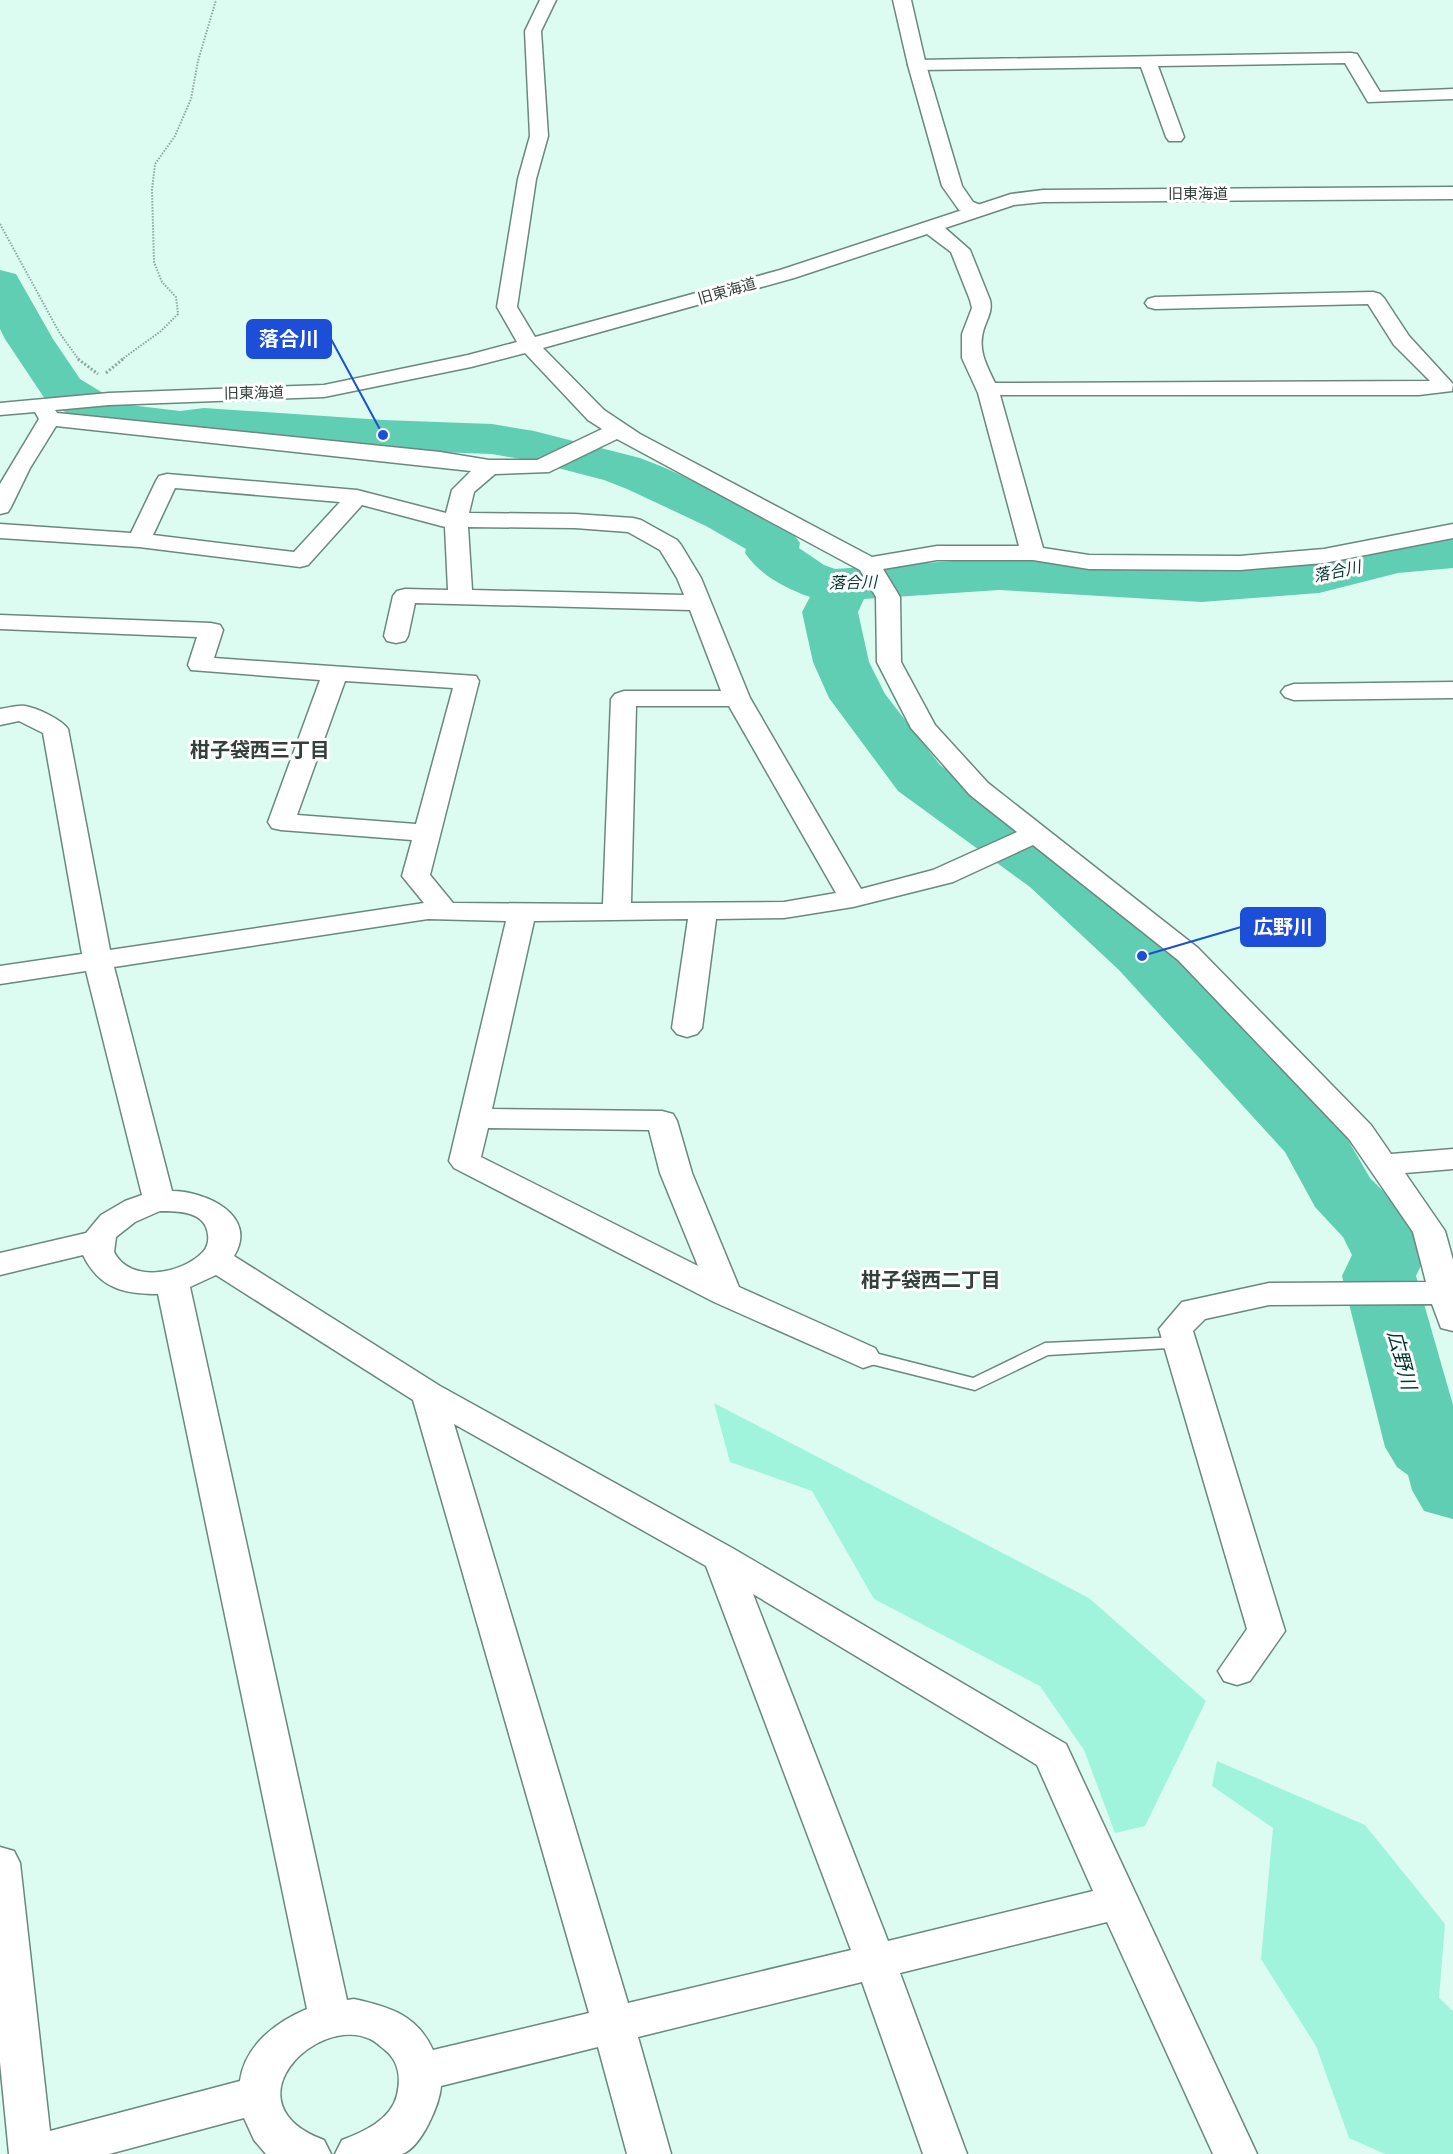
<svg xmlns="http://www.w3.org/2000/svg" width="1453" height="2154" viewBox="0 0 1453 2154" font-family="'Space Grotesk','Noto Sans JP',sans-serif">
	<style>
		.green { fill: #a0f4dc }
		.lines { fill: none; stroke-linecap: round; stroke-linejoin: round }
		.river { fill: #60ceb2; fill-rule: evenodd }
		.lane-casing { stroke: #6b887f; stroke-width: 3 }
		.street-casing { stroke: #6b887f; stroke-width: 3 }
		.secondary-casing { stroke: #6b887f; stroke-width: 3 }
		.path-far1 { stroke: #8ea59d; stroke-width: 2; stroke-dasharray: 1.5 1.5; stroke-linecap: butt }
		.path { stroke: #8ea59d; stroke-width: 3; stroke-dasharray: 2 2; stroke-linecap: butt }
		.lane { fill: #fff; fill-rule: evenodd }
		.street { fill: #fff; fill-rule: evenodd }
		.secondary { fill: #fff; fill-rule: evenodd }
		.labels { text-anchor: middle; stroke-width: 6; stroke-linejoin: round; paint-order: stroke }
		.far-street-label { font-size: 15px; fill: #33403c; stroke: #fff }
		.far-water-label { font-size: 16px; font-style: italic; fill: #04382d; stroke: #fff }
		.neighbourhood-label { font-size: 20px; font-weight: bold; fill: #33403c; stroke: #fff }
		.water-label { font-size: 20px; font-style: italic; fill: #04382d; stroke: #fff }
		.leader { fill: none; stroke: #1d4ed8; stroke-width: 2 }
		.callout-dot { fill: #1d4ed8; stroke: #fff; stroke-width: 2 }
		.callout { fill: #1d4ed8; stroke: #1d4ed8; stroke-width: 2 }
		.callout-label { font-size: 20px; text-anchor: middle; font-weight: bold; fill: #fff }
	</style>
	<rect width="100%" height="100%" fill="#dcfcf1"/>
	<!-- green -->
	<g class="green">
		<polygon points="714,1403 1089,1598 1206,1701 1145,1826 1115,1833 1084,1750 1040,1686 874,1599 812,1491 730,1462"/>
		<polygon points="1217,1761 1365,1825 1445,1924 1439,1998 1453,2011 1453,2154 1385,2154 1349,2138 1316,2046 1261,1959 1273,1828 1212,1786"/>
	</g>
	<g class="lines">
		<!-- river -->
		<path class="river" d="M0,270L16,274L53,339L80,379L121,404L180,411L204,408L383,420L492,424L534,431L640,458L663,467L744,504L792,532L800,543L799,548L824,565L835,569L999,558L1202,570L1318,561L1397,541L1453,536V568L1398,573L1319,593L1202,602L999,590L864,599L858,612L869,662L885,694L940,765L1074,861L1165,942L1340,1126L1370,1178L1400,1208L1426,1255L1416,1276L1453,1405V1519L1424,1511L1412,1490L1408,1475L1397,1467L1385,1447L1342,1276L1352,1255L1343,1237L1315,1207L1285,1152L1119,970L1030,887L898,791L829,698L813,662L802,612L810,597C785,588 761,576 745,553L746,549L706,526L627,489L604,480L531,461L492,454L383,450L277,442L259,443L204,438L180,441L90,428L45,399L5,339L0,329Z"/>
		<!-- lane casing -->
		<g class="lane-casing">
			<polygon id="lane" points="1180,1337 1186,1339 1188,1343 1186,1347 1048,1355 975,1390 863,1362 857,1360 855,1356 857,1352 863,1350 973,1378 1045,1343"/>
		</g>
		<!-- street casing -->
		<g class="street-casing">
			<g id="street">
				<path d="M540,0H556L541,31L548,136L536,179L517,307L535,337L780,270L1011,194L1043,190L1453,187V199L1043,202L1014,205L945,228L970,250L990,300C993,312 986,320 983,332C978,351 987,366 995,383L1430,381L1394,345L1368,304L1155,309L1148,307L1145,303L1148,299L1155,297L1373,292L1380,294L1384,298L1409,336L1453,384L1452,391L1419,395H1000L1043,548L1089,555L1240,556L1324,549L1453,524V538L1324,563L1240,570L1089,569L1033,560H937L883,569L900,597L901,662L935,725L988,783L1198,948L1371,1125L1391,1154L1453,1149V1169L1405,1173L1445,1231L1453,1260V1331L1441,1328L1432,1304L1269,1305L1205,1319L1193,1331L1285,1631L1250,1681L1237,1685L1224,1681L1218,1671L1247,1629L1159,1329L1182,1302L1269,1283L1426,1282L1413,1232L1349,1139L1178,960L1033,845L953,882L853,907L784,918L716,919L702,1028L697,1034L687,1037L677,1034L672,1028L688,919L534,921L492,1109L662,1111L673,1114L677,1121L692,1173L739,1287L875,1348L880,1356L875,1364L863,1368L714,1302L454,1168L449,1161L506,921L428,919L114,967L172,1191C205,1191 259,1215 234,1256L440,1386L734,1549L1066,1744L1257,2154H1213L1107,1922L900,1973L967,2154H923L862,1982L638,2037L671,2154H627L598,2047L441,2086C440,2104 421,2148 402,2154C393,2154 348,2154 335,2154L342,2140C363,2132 391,2120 397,2095C401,2078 399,2061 385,2050C380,2046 375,2041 370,2039C316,2014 226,2104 324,2140L331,2154H266L254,2140L244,2118L109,2154H9L0,2062V1847L14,1851L20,1863L50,2131L240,2081C245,2045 276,2022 307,2009L158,1294C123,1294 99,1288 83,1255L0,1275V1253L86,1233L101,1215L125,1201L142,1195L86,971L0,984V966L82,954L43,733L19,721L0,725V709C8,708 17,705 25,706C37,708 61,719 68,729L110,950L424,903L402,876L412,840L281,830L272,828L268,822L320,680L191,670L188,665L197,637L0,629V615L211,623L220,625L223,630L214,658L476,676L479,681L430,875L453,903L603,904L611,699L615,694L624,691H721L690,610L415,603L408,636L405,641L396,643L387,641L384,636L393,596L397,591L405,589L448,590L445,527L362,505L308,565L300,567L139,547L0,538V524L131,533L156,481L159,476L167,474L357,490L446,513L452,490L471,471L56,426L30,468L11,507L8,512L0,514V484L39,419L35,412L0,415V403L109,393L324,385L468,355L517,342L497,307L518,179L530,136L525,31ZM927,234L951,252L970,300L972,308L962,334V358L978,393L1019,546H937L872,557L640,434L604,410L543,348L794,278ZM525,353L588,420L602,429L537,460H489L440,452L57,413L55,410L109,405L324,397L471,367ZM617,439L860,570L876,597L877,662L911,728L970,795L1017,832L933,870L861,889L750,698L701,578L681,545L677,540L641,520L633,518L575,514L469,513L474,492L495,474L549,472ZM175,488L340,502L294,552L153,535ZM468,527L575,528L628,532L660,550L677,578L684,595L472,590ZM345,681L453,688L416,824L297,815ZM636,706H729L836,893L784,902L631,903ZM488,1128L649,1130L660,1173L698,1266L481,1157ZM160,1211C178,1211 206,1211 208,1235C209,1241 207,1248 203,1252C182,1274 130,1284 114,1252L116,1237L135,1222ZM216,1275L413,1400L589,2013L433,2050C417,2015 390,2007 354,1999L347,2000L190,1287ZM454,1424L706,1566L851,1950L628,2003ZM753,1594L1037,1765L1093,1891L888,1941Z"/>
				<polygon points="1351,53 1357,54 1380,92 1453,89 1453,99 1368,102 1345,63 1158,66 1184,137 1181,141 1169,141 1166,137 1141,67 917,70 911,69 908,65 911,61 917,60"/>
				<polygon points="1453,682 1453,698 1294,700 1285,697 1281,692 1285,687 1294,684"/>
			</g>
		</g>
		<!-- secondary casing -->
		<g class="secondary-casing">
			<polygon id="secondary" points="893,0 911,0 926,65 962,186 973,202 983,206 986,210 983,214 976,216 959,210 942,186 908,65"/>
		</g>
		<!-- path-far1 -->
		<g class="path-far1">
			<polyline points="0,224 59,332 79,360"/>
			<polyline points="121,360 161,331 178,314 176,297 162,282 154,262 152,190 155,164 175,136 191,99 198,61 216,0"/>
		</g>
		<!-- path -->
		<g class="path">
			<polyline points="78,359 98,374"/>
			<polyline points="106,373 123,359"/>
		</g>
		<!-- lane -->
		<use href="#lane" class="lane"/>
		<!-- street -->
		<use href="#street" class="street"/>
		<!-- secondary -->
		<use href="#secondary" class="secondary"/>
	</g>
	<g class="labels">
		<!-- far-street labels -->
		<g class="far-street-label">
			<text x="1198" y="199">旧東海道</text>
			<text transform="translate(727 291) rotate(-16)" y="5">旧東海道</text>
			<text transform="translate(254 393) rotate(-1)" y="5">旧東海道</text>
		</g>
		<!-- far-water labels -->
		<g class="far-water-label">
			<text transform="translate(1337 571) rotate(-12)" y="6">落合川</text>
			<text transform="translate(853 582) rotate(-1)" y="6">落合川</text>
		</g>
		<!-- neighbourhood labels -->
		<g class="neighbourhood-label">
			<text x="260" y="757">柑子袋西三丁目</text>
			<text x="931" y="1287">柑子袋西二丁目</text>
		</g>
		<!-- water labels -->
		<g class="water-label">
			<text transform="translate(1402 1360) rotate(75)" y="7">広野川</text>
		</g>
	</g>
	<!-- callouts -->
	<path class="leader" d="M383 435L331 339M1142 956L1241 927"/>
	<g class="callout-dot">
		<circle cx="383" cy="435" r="6"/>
		<circle cx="1142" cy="956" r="6"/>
	</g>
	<g class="callout">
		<rect x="247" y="320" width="84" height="38" rx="6"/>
		<rect x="1241" y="908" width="84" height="38" rx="6"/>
	</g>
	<g class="callout-label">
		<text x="289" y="346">落合川</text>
		<text x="1283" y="934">広野川</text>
	</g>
</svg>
